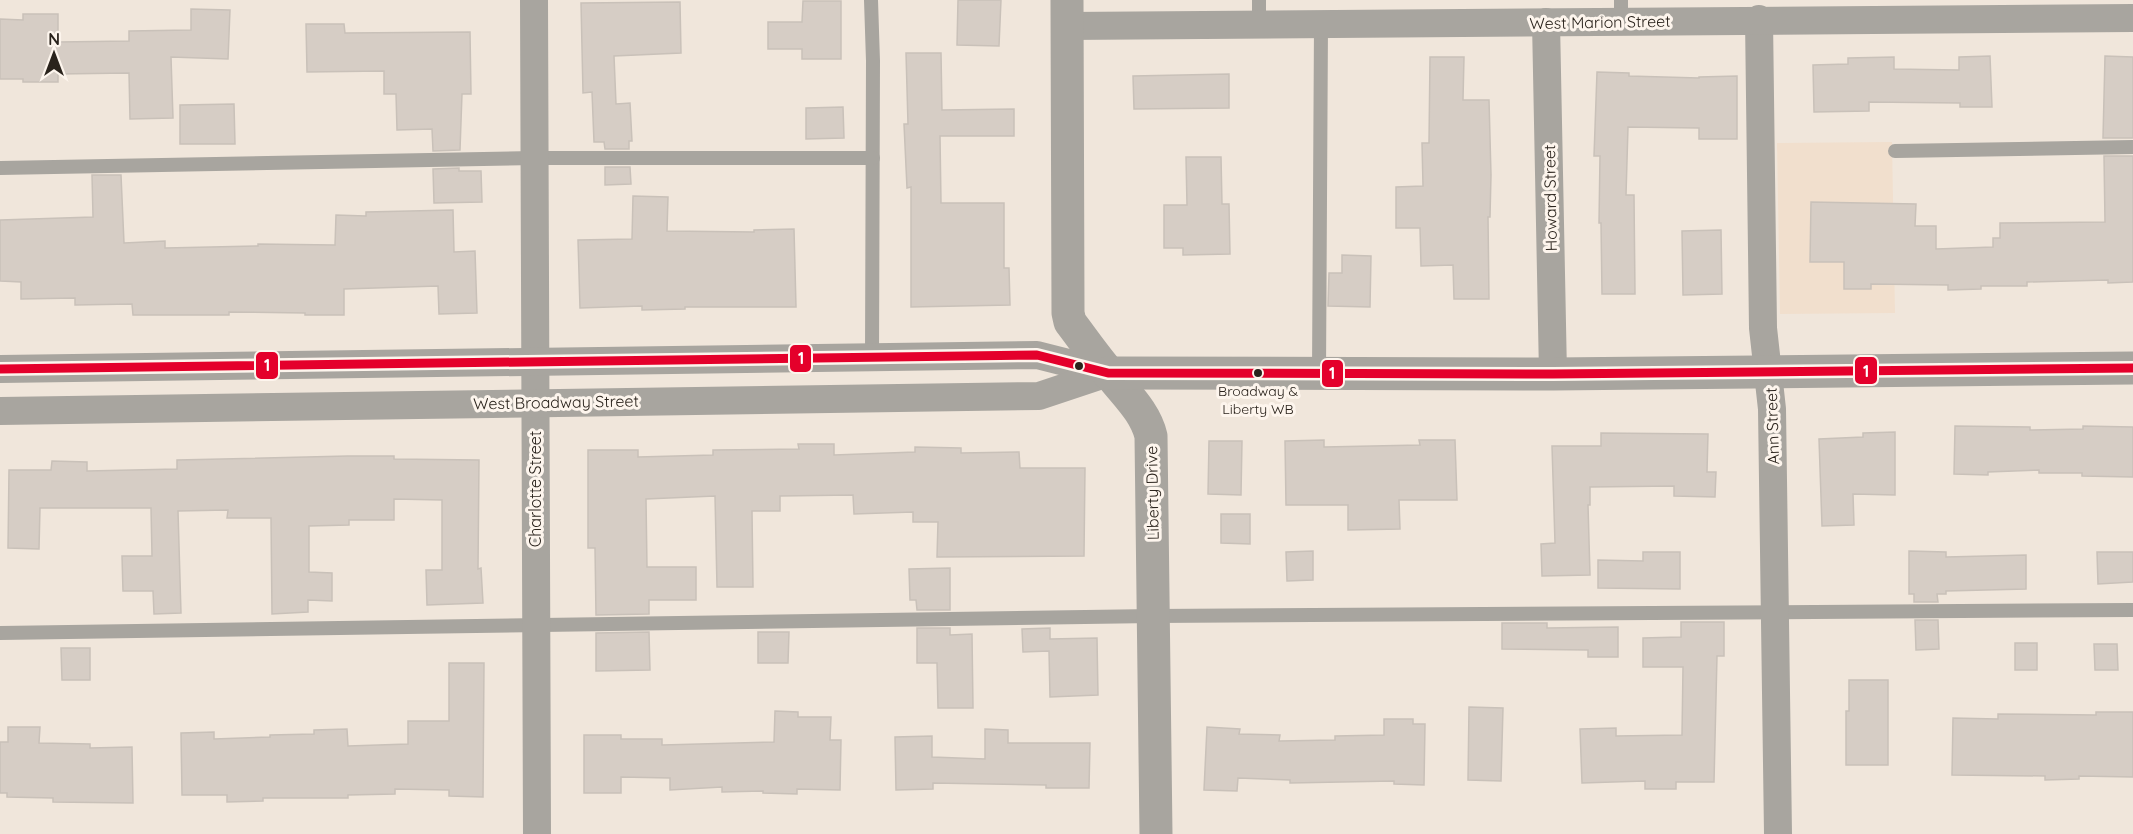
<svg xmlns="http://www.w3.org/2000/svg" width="2133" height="834" viewBox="0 0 2133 834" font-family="Quicksand,sans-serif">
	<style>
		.built { fill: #f1dfcd }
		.building { fill: #d6cdc5; stroke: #c9c1b9; stroke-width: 1.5 }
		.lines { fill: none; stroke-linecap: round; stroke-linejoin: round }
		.service { stroke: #a8a59f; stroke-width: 14 }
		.minor { stroke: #a8a59f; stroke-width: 28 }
		.tertiary { stroke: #a8a59f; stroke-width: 33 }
		.bus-1-casing { stroke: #fdf5ed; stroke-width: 14 }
		.bus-1 { stroke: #e4002b; stroke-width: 9 }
		.bus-dot { fill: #2a231c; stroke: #fdf5ed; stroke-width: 2 }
		.labels { text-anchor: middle; stroke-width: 6; stroke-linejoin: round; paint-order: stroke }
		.bus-label { font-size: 14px; fill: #2a231c; stroke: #fdf5ed }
		.street-label { font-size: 16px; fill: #2a231c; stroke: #fdf5ed }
		.line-badge { stroke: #fdf5ed; stroke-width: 2 }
		.badge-label { font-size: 16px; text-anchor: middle; font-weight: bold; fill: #fff }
	</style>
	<rect width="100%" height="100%" fill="#f0e6db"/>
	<!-- built -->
	<polygon class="built" points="1892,142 1895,313 1780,314 1777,143"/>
	<!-- building -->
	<g class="building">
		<polygon points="958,0 1001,0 999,46 957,45"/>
		<polygon points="803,1 841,1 841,59 802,59 802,49 768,49 768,22 802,22"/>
		<polygon points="680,2 681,53 614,56 616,104 630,103 632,141 629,141 629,149 605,149 604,142 594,142 592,92 583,93 581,3"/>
		<polygon points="191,9 230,10 228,59 171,57 173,118 130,119 129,73 58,74 58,82 23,82 23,79 0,79 0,19 23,20 23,14 58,14 58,42 129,41 129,31 191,30"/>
		<polygon points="306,24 344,24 345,33 470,32 471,94 462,94 460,150 433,151 432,129 397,130 396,94 384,94 384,71 307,72"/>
		<polygon points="906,53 941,53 942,110 1014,109 1014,136 940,136 941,203 1004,203 1004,268 1009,268 1010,305 911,307 911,187 907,188 904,124 908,124"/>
		<polygon points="1990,56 1992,107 1960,107 1960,103 1869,102 1869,111 1814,112 1813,65 1848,64 1848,58 1894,57 1894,69 1959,70 1959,57"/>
		<polygon points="2105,56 2133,57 2133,138 2103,138"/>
		<polygon points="1430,57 1464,57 1463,100 1489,100 1491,175 1490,217 1488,217 1489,299 1454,299 1453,265 1421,266 1420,228 1396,228 1396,187 1423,186 1422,143 1429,143"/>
		<polygon points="1597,72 1629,73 1629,76 1699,78 1699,77 1737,76 1737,139 1699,139 1699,128 1628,127 1626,195 1634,195 1635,294 1602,294 1601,223 1599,223 1600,156 1594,156"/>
		<polygon points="1229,74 1229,108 1134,109 1133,76"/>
		<polygon points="234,104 235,144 180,144 180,105"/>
		<polygon points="843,107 844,138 806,139 806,108"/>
		<polygon points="2104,156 2133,156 2133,282 2108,283 2108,280 2027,282 2027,286 1981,286 1981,289 1948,290 1948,285 1871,284 1871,289 1844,289 1844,262 1810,262 1811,202 1916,204 1915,226 1936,226 1936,249 1993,247 1993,238 2000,238 2000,223 2105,222"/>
		<polygon points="1186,157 1221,157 1222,204 1229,204 1230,254 1183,255 1183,248 1164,248 1164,205 1187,205"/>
		<polygon points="605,167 630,167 631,184 605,185"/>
		<polygon points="459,168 459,171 481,171 482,202 434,203 433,169"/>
		<polygon points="92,175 121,175 124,243 165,241 165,248 258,246 258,244 335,245 336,215 366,216 366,212 453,210 454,252 475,251 477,313 439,314 438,286 344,289 344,315 305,315 305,313 229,312 229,315 133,315 132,304 75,305 75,298 21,299 21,282 0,281 0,220 93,217"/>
		<polygon points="633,196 668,197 667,231 754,232 754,230 794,229 796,307 685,307 685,309 642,310 642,306 580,308 578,240 632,239"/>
		<polygon points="1721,230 1722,294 1683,295 1682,231"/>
		<polygon points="1342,255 1371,256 1370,307 1328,306 1329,273 1342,273"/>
		<polygon points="1955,426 2030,427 2030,430 2083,429 2083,426 2133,427 2133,477 2082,476 2082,473 2039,473 2039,470 1988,472 1988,475 1954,474"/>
		<polygon points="1895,432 1895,495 1853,494 1854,525 1822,526 1819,439 1863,437 1863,433"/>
		<polygon points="1601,433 1708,434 1707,472 1716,472 1715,497 1674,496 1674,486 1590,487 1590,505 1588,505 1590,575 1542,576 1541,544 1555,543 1552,446 1601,446"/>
		<polygon points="1324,440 1324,447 1420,445 1419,440 1455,440 1457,500 1399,500 1400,529 1348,530 1348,505 1286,505 1285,441"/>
		<polygon points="1209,441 1242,441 1241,495 1208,494"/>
		<polygon points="798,444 834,444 834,455 915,452 915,447 961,448 961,453 1019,452 1020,468 1085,468 1084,556 937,557 938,522 913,522 913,512 854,514 853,495 780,496 780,511 752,511 753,587 717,587 715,496 646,499 647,567 696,567 696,600 649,600 649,614 596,615 595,548 588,548 588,450 638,450 638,457 713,455 713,450 799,449"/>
		<polygon points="348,456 394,456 394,459 479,460 478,569 481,568 483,603 427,605 426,570 442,570 442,500 394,499 394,520 349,520 349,525 309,526 309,572 332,573 332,601 308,600 308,612 272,614 271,518 227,518 228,510 178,511 181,613 154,614 153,591 123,591 122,556 152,556 151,508 40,508 39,549 8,548 9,470 51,470 52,461 87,462 87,471 177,469 177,460"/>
		<polygon points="1221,514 1250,514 1250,544 1221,543"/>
		<polygon points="1313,551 1313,580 1287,581 1286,552"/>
		<polygon points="1909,551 1946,552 1946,557 2026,555 2026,589 1946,591 1946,594 1937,594 1938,602 1914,602 1914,594 1909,594"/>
		<polygon points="1643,552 1680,552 1680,589 1598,588 1598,560 1643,561"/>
		<polygon points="2097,552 2133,552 2133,582 2098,584"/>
		<polygon points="950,568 950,610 917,610 916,600 910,600 909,569"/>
		<polygon points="1915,620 1938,620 1939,649 1916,650"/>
		<polygon points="1681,622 1724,622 1724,656 1717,656 1714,782 1676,782 1676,789 1645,789 1645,781 1582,783 1580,729 1616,728 1616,736 1682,735 1683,667 1643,667 1643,638 1681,637"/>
		<polygon points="1502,623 1547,623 1547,628 1618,627 1618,657 1588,657 1588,650 1502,649"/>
		<polygon points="917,628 950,628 950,635 972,634 973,708 938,708 937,663 917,663"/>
		<polygon points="1050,628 1050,639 1097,638 1098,695 1050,697 1049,651 1023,652 1022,629"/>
		<polygon points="649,632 650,670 596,671 596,633"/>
		<polygon points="758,632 789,632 788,663 758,663"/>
		<rect x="2015" y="643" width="22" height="27"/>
		<polygon points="2094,644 2117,644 2118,670 2095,670"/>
		<polygon points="61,648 90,648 90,680 62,680"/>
		<polygon points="449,663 484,663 483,797 449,796 449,790 395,789 395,794 348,795 348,798 263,798 263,801 227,802 227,795 182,795 181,733 214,732 214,739 270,737 270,735 314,734 314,730 347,729 348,746 408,744 408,721 449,721"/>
		<polygon points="1849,680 1888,680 1888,765 1846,765 1846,711 1849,711"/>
		<polygon points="1469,707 1503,708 1501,781 1468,780"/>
		<polygon points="775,711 798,712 798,717 831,717 830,740 841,740 840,790 797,789 797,794 763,793 763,791 722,792 722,787 670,790 670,778 621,777 621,793 584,793 584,735 621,735 621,739 662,739 662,745 774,742"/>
		<polygon points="2096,712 2133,712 2133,777 2079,776 2079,779 2045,780 2045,776 1952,775 1953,718 1998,719 1998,714 2096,715"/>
		<polygon points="1384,719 1413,719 1413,724 1425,724 1424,785 1394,784 1394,781 1290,783 1290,780 1238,778 1237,791 1204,790 1207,727 1240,729 1239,734 1280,735 1279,741 1335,740 1335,736 1384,735"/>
		<polygon points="8,727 40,727 39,743 90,744 90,748 132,747 133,803 53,802 53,798 7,797 7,793 0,793 0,742 8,742"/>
		<polygon points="985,729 1008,730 1008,743 1090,743 1089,788 1046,788 1046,785 933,783 933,789 896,790 895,737 932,736 932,757 985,759"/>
	</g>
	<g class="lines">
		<!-- service -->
		<g class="service">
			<polyline points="871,0 873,61 872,358"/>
			<polyline points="1259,0 1259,24"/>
			<polyline points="1621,22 1621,0"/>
			<polyline points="1895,151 2133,147"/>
			<polyline points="0,168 534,158 873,158"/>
			<polyline points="1319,373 1321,24"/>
			<polyline points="0,633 1154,616 2133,610"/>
		</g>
		<!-- minor -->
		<g class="minor">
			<polyline points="534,0 537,834"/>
			<polyline points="1759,19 1763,328 1772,409 1778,834"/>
			<polyline points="1546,22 1553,374"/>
			<polyline points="1067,26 2133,18"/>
			<polyline points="0,369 1037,355 1108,373"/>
			<polyline points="0,411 1039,396 1108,373"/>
		</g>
		<!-- tertiary -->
		<g class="tertiary">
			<path d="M1067,0L1068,313L1070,322C1083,339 1096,358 1110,374C1125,394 1145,411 1151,436L1156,834"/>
			<polyline points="1108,373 1553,374 2133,368"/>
		</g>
		<!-- bus-1 casing -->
		<g class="bus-1-casing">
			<polyline id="bus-1" points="0,369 1037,355 1108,373 1553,374 2133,368"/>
		</g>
		<!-- bus-1 -->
		<use href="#bus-1" class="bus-1"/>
	</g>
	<!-- markers -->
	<g class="bus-dot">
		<circle cx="1079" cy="366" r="5"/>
		<circle cx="1258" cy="373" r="5"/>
	</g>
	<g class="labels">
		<!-- bus labels -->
		<g class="bus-label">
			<text x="1258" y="396">Broadway &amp;<tspan x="1258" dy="18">Liberty WB</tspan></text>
		</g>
		<!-- street labels -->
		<g class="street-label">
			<text transform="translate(1600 22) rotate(-1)" y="6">West Marion Street</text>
			<text transform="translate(1550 198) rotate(-91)" y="6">Howard Street</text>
			<text transform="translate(556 402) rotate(-1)" y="6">West Broadway Street</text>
			<text transform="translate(1772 426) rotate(-92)" y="6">Ann Street</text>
			<text transform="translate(535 489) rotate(-90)" y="6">Charlotte Street</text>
			<text transform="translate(1152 493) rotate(-91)" y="6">Liberty Drive</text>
		</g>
	</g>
	<g class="line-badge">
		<rect x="789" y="344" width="23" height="29" rx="6" fill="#e4002b"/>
		<rect x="255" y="351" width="24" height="29" rx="6" fill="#e4002b"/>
		<rect x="1854" y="356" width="24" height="29" rx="6" fill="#e4002b"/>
		<rect x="1321" y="359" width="23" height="29" rx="6" fill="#e4002b"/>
	</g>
	<g class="badge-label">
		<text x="801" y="364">1</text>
		<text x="267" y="371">1</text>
		<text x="1866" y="377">1</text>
		<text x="1332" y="379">1</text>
	</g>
	<!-- north arrow -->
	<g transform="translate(54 54)" stroke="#fdf5ed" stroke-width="4.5" paint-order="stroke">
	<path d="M0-4.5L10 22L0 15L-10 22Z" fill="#2a231c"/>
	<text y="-9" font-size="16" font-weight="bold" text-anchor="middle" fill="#2a231c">N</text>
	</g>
</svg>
